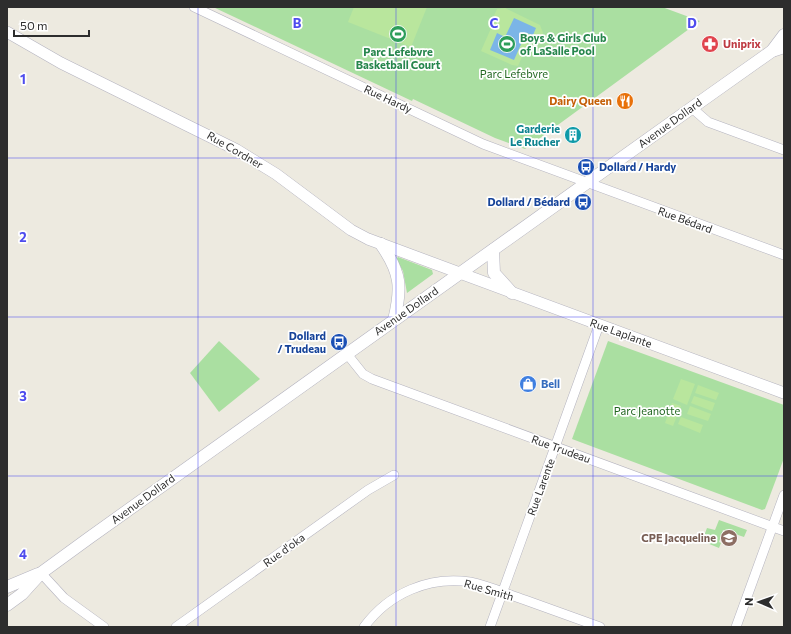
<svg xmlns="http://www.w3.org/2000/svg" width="791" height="634" viewBox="0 0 791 634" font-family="Commissioner,sans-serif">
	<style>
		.green { fill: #aadfa1 }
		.pitch { fill: #b9e69d }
		.water { fill: #7bb5e7 }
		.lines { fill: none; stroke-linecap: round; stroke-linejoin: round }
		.minor-casing { stroke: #b4b3bf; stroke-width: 10 }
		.tertiary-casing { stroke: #b4b3bf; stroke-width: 12 }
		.secondary-casing { stroke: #b4b3bf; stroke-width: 13 }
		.minor { stroke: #fff; stroke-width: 9 }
		.tertiary { stroke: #fff; stroke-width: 11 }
		.secondary { stroke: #fff; stroke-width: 12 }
		.grid { fill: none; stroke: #4e4cee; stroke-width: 1; stroke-opacity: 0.55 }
		.labels { text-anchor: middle; stroke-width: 3.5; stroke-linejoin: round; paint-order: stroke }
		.leisure-label { font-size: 11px; font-weight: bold; fill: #27864d; stroke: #fff; text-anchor: start }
		.health-label { font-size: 11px; font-weight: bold; fill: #be3a42; stroke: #fff; text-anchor: start }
		.park-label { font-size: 11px; fill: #216620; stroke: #fff }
		.street-label { font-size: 11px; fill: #2d2d2d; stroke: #fff }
		.food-label { font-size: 11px; font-weight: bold; fill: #c56008; stroke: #fff; text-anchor: end }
		.culture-label { font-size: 11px; font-weight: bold; fill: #0d838f; stroke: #fff; text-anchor: end }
		.transit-label { font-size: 11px; font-weight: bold; fill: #164399; stroke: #fff; text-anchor: end }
		.shop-label { font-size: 11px; font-weight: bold; fill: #366cbe; stroke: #fff; text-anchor: start }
		.education-label { font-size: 11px; font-weight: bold; fill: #785e54; stroke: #fff; text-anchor: end }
		.grid-label { font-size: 13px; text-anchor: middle; font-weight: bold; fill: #4e4cee; stroke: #fff; stroke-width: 3.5; stroke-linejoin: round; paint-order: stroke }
	</style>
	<rect width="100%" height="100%" fill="#edeae0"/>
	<!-- green -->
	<g class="green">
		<polygon points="213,7 662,7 700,21 525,149 495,138 413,99 412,101"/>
		<polygon points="398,257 432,270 433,274 407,293 403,271 396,259"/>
		<polygon points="219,341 260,379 219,412 190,373"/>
		<polygon points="608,341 784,405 784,458 765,509 762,510 572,439"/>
		<polygon points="719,520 747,530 744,537 723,530 719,542 721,543 719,548 702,541 707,528 715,530"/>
	</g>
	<!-- pitch -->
	<g class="pitch">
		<polygon points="354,7 427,7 411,47 348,22"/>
		<polygon points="505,8 540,25 543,33 540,38 529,41 518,66 512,65 481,51 492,26 490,24 497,9"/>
		<polygon points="681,379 695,384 687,405 673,399"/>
		<polygon points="698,385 719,393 716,400 695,393"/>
		<polygon points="694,396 715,403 712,411 691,403"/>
		<polygon points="672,403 681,406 673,426 665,423"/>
		<polygon points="690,406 711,414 708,421 687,414"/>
		<polygon points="681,417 703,425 700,433 678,424"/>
	</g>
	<!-- water -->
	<polygon class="water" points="514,18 536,28 533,35 526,33 514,60 490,50 497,33 505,37"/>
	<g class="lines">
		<!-- minor casing -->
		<g class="minor-casing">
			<g id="minor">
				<polyline points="194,7 483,144 784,255"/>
				<polyline points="692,108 708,122 784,150"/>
				<polyline points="347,354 363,374 372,379 784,531"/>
				<polyline points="41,573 64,598 104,627"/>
				<polyline points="176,627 368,490 394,475"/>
				<path d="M364,627C389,593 429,576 470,582C489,586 507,594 525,600C550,609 575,618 600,627"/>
				<polyline points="490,627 599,325"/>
				<polyline points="736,627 784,495"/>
			</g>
		</g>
		<!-- tertiary casing -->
		<g class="tertiary-casing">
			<polyline id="tertiary" points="7,32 61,63 237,150 276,174 351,230 368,239 784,393"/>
		</g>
		<!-- secondary casing -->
		<g class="secondary-casing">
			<g id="secondary">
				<polyline points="772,51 784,35"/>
				<path d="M381,244C401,273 402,287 394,320"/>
				<polyline points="493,250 494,273 512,293"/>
				<polyline points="7,587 38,574"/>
				<polyline points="7,605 22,594 41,573 89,538 707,97 772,51 784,47"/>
			</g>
		</g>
		<!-- minor -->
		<use href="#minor" class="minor"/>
		<!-- tertiary -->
		<use href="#tertiary" class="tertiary"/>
		<!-- secondary -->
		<use href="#secondary" class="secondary"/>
	</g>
	<!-- grid -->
	<path class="grid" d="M198,7V627M396,7V627M593,7V627M7,158H784M7,317H784M7,476H784"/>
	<!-- icons -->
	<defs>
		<g id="stadium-disc" transform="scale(0.9)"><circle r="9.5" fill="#2e9e5b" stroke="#fff"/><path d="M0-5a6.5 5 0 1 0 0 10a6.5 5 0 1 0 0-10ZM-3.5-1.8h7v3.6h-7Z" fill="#fff"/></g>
		<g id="pharmacy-disc" transform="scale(0.9)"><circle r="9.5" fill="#e0444e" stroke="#fff"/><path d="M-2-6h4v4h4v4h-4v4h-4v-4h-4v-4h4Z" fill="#fff"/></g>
		<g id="restaurant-disc" transform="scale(0.9)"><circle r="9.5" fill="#e8710a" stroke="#fff"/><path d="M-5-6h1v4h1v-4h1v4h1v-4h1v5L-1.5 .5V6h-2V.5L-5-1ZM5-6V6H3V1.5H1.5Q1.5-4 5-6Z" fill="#fff"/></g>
		<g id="building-disc" transform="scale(0.9)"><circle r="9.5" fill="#0f9aa8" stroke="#fff"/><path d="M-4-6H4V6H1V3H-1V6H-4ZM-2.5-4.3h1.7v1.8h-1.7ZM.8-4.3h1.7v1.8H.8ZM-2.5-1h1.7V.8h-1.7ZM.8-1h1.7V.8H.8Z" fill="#fff"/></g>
		<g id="bus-disc" transform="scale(0.9)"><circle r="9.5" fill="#1a4fb4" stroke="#fff"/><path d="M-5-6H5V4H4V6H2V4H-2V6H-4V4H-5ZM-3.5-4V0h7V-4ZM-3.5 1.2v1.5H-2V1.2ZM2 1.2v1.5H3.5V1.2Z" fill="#fff"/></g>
		<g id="shop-disc" transform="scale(0.9)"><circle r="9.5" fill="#3f7fe0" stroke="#fff"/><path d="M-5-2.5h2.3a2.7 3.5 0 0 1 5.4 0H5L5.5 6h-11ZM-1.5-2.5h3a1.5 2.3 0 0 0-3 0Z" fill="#fff"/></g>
		<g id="school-disc" transform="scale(0.9)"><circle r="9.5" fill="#8d6e63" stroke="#fff"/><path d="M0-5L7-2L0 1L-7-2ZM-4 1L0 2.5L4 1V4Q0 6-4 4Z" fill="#fff"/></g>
	</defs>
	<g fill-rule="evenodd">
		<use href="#stadium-disc" x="398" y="34"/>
		<use href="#stadium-disc" x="507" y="44"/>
		<use href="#pharmacy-disc" x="710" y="44"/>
		<use href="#restaurant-disc" x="625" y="101"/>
		<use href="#building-disc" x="573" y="135"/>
		<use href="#bus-disc" x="586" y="167"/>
		<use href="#bus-disc" x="583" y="202"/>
		<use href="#bus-disc" x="339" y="342"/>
		<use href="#shop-disc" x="528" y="384"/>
		<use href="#school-disc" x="729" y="538"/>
	</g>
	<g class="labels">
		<!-- leisure labels -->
		<g class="leisure-label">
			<text x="520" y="42">Boys &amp; Girls Club<tspan x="520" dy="13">of LaSalle Pool</tspan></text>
			<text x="398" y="56" text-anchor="middle">Parc Lefebvre<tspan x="398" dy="13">Basketball Court</tspan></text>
		</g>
		<!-- health labels -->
		<g class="health-label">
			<text x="723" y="48">Uniprix</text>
		</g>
		<!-- park labels -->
		<g class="park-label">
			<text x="514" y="78">Parc Lefebvre</text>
			<text x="647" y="415">Parc Jeanotte</text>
		</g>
		<!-- street labels -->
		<g class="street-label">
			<text transform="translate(388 99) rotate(25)" y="4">Rue Hardy</text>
			<text transform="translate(670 123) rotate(-36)" y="4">Avenue Dollard</text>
			<text transform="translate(235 150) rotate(30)" y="4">Rue Cordner</text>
			<text transform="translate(685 220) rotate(20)" y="4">Rue Bédard</text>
			<text transform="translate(406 311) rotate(-35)" y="4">Avenue Dollard</text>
			<text transform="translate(621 333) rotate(20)" y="4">Rue Laplante</text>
			<text transform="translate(561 449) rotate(20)" y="4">Rue Trudeau</text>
			<text transform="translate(541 487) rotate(-70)" y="4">Rue Larente</text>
			<text transform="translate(143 499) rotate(-36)" y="4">Avenue Dollard</text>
			<text transform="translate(284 550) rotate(-36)" y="4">Rue d'oka</text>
			<text transform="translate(489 590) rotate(16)" y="4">Rue Smith</text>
		</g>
		<!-- food labels -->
		<g class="food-label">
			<text x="612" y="105">Dairy Queen</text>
		</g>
		<!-- culture labels -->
		<g class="culture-label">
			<text x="560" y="133">Garderie<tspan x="560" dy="13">Le Rucher</tspan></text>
		</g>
		<!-- transit labels -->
		<g class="transit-label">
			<text x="599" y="171" text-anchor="start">Dollard / Hardy</text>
			<text x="570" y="206">Dollard / Bédard</text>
			<text x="326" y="340">Dollard<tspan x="326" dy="13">/ Trudeau</tspan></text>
		</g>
		<!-- shop labels -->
		<g class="shop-label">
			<text x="541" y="388">Bell</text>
		</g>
		<!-- education labels -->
		<g class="education-label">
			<text x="716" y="542">CPE Jacqueline</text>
		</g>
	</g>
	<g class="grid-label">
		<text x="297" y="28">B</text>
		<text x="494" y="28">C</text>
		<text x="692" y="28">D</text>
		<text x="23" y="84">1</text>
		<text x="23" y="242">2</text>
		<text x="23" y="401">3</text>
		<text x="23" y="559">4</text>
	</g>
	<!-- border -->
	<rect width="791" height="634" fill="none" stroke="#2d2d2d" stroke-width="16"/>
	<!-- north arrow -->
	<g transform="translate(759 602) rotate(272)" stroke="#ffffff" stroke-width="3" paint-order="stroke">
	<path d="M0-3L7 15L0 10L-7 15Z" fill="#2d2d2d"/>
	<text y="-6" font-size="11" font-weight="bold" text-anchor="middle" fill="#2d2d2d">N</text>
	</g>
	<!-- scale -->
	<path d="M14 30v6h75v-6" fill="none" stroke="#2d2d2d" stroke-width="2"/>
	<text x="20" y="30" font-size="12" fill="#2d2d2d" stroke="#ffffff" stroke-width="3" paint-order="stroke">50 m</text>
</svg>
